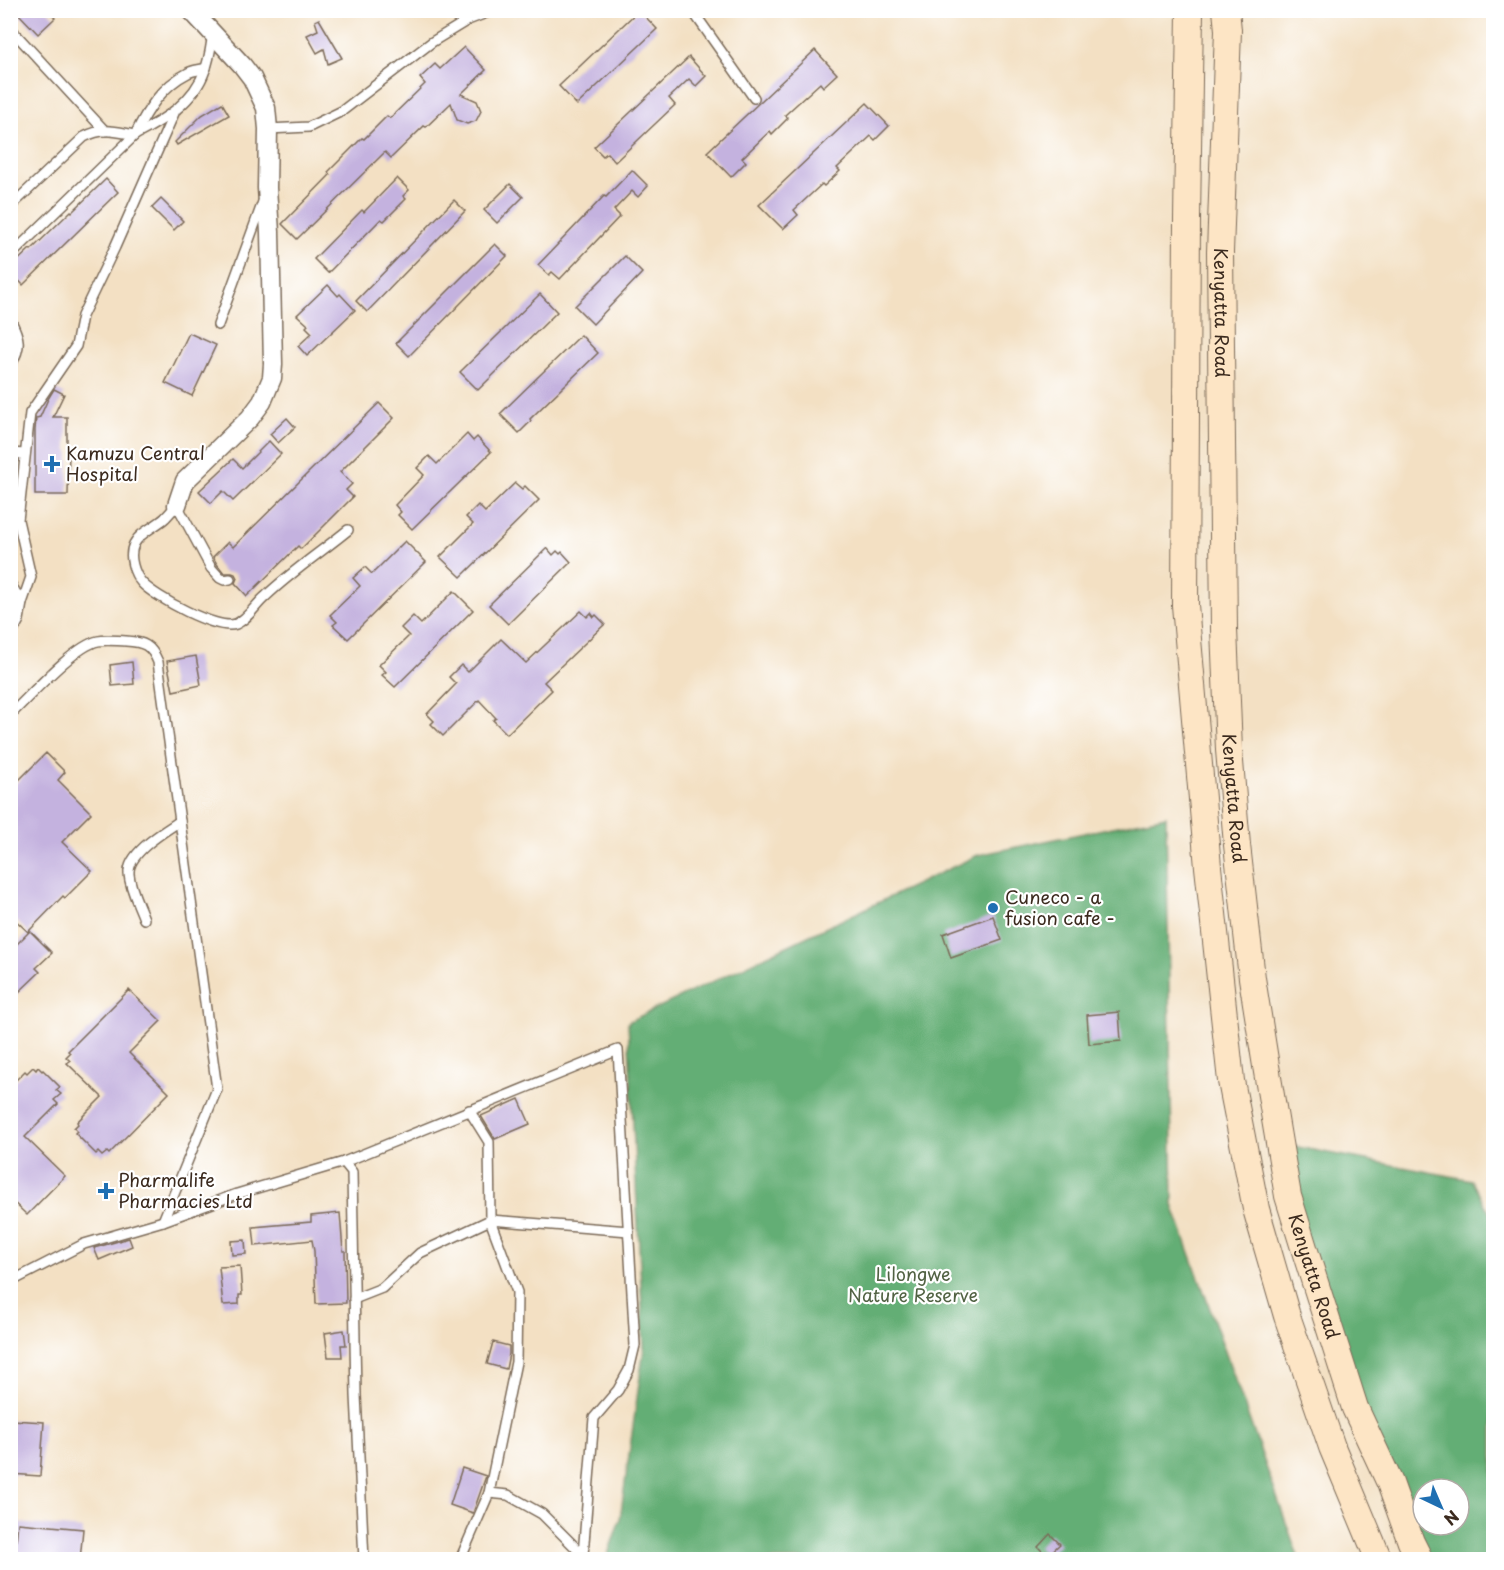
<svg xmlns="http://www.w3.org/2000/svg" width="1504" height="1570" viewBox="0 0 1504 1570" font-family="'Playpen Sans',sans-serif">
	<style>
		.forest { fill: #64ae75; stroke: #506c4a; stroke-width: 1.5; fill-rule: evenodd }
		.building { fill: #c4b2df }
		.lines { fill: none; stroke-linecap: round; stroke-linejoin: round }
		.lane-casing { stroke: #7b6a58; stroke-width: 12 }
		.street-casing { stroke: #7b6a58; stroke-width: 21 }
		.secondary-casing { stroke: #7b6a58; stroke-width: 28 }
		.lane { stroke: #fff; stroke-width: 9 }
		.street { stroke: #fff; stroke-width: 18 }
		.secondary { stroke: #fde5c5; stroke-width: 26 }
		.poi-dot { fill: #1f6fb2; stroke: #fff; stroke-width: 2 }
		.labels { text-anchor: middle; stroke-width: 4.5; stroke-linejoin: round; paint-order: stroke }
		.street-label { font-size: 18px; fill: #3b2a1e; stroke: #fff }
		.poi-label { font-size: 18px; fill: #3b2a1e; stroke: #fff; text-anchor: start }
		.park-label { font-size: 18px; fill: #516243; stroke: #fff }
	</style>
	<rect width="100%" height="100%" fill="#fff"/>
	<filter id="ink" filterUnits="userSpaceOnUse"><feTurbulence type="fractalNoise" baseFrequency=".0167" numOctaves="2"/><feDisplacementMap in="SourceGraphic" scale="12" xChannelSelector="R" yChannelSelector="G"/><feConvolveMatrix kernelMatrix="1 2 1 2 8 2 1 2 1" color-interpolation-filters="sRGB"/></filter>
	<filter id="wash" filterUnits="userSpaceOnUse"><feTurbulence type="fractalNoise" baseFrequency=".008" numOctaves="4" result="noise"/><feDisplacementMap in="SourceGraphic" scale="24" xChannelSelector="R" yChannelSelector="G"/><feGaussianBlur stdDeviation="1.35" result="paint"/><feColorMatrix in="noise" values="0 0 0 0 0 0 0 0 0 0 0 0 0 0 0 0 0 1.4 0 .05"/><feComposite in="paint" operator="in"/></filter>
	<g filter="url(#wash)">
		<rect width="100%" height="100%" fill="#f3e0c3"/>
		<!-- forest -->
		<g class="forest">
			<polygon points="1166,816 1173,1205 1299,1559 606,1560 620,1519 644,1348 628,1022 978,855"/>
			<path d="M1271,1142L1471,1180L1493,1219V1559H1409ZM1423,1489H1459V1525H1423Z"/>
		</g>
		<g id="blocks">
			<!-- building -->
			<g class="building">
				<polygon points="15,10 47,10 55,18 38,34"/>
				<polygon points="639,10 657,29 577,105 559,86"/>
				<polygon points="319,19 342,58 328,64 324,49 317,53 307,35 318,30 315,21"/>
				<polygon points="464,47 486,70 461,94 477,101 481,111 476,121 467,124 457,120 451,103 426,127 424,126 391,158 385,152 297,239 282,224 330,175 328,172 362,138 364,139 387,116 390,118 425,84 420,78 435,64 440,69"/>
				<polygon points="815,50 837,74 823,87 820,83 785,115 788,118 772,134 770,131 742,158 746,162 731,177 707,152"/>
				<polygon points="689,57 706,76 696,86 689,79 669,98 675,105 615,162 607,153 603,156 594,147"/>
				<polygon points="222,103 229,115 177,145 175,142 202,115"/>
				<polygon points="867,103 889,126 875,140 871,136 837,168 840,171 824,186 822,184 794,210 798,215 783,229 759,205"/>
				<polygon points="632,170 648,186 638,197 632,191 614,210 620,216 560,279 552,272 549,275 538,265 604,196 606,197"/>
				<polygon points="397,178 409,190 403,196 406,199 384,221 381,219 328,273 314,259 362,210 364,212"/>
				<polygon points="106,179 118,192 23,285 10,271 10,268 30,249 31,250 71,211 72,212"/>
				<polygon points="510,184 523,197 497,223 484,210"/>
				<polygon points="161,199 183,221 174,230 152,208"/>
				<polygon points="454,200 465,211 367,312 356,301"/>
				<polygon points="495,244 507,256 409,356 396,343"/>
				<polygon points="625,256 642,273 593,324 575,306"/>
				<polygon points="328,285 338,296 340,294 355,310 307,356 298,346 312,333 306,327 308,325 297,315"/>
				<polygon points="540,294 557,312 478,390 460,372"/>
				<polygon points="189,333 216,345 192,396 165,383"/>
				<polygon points="581,335 598,353 530,419 531,421 519,433 500,414"/>
				<polygon points="54,389 64,394 53,417 67,417 67,450 69,450 68,495 35,495 35,430 36,418 40,417 48,399"/>
				<polygon points="379,403 394,418 340,472 352,484 346,490 353,497 301,549 298,546 247,596 235,583 237,578 235,574 232,573 224,573 217,564 213,557 228,542 233,547"/>
				<polygon points="287,418 295,427 278,443 270,434"/>
				<polygon points="467,434 473,441 477,437 491,452 412,529 398,515 401,512 395,505 424,475 417,468 429,456 437,464"/>
				<polygon points="269,441 281,454 233,501 223,491 211,503 199,491 233,459 242,468"/>
				<polygon points="515,483 522,489 525,486 539,500 461,577 440,557 473,524 466,517 478,505 485,512"/>
				<polygon points="405,541 426,562 348,639 333,625 337,622 330,615 360,586 353,578 365,567 372,574"/>
				<polygon points="547,548 553,555 557,551 560,554 562,552 571,562 508,624 489,605"/>
				<polygon points="454,591 473,610 395,687 382,675 386,672 379,665 409,636 401,628 413,616 421,624"/>
				<polygon points="581,611 587,617 591,613 594,617 596,615 605,624 544,682 552,690 507,734 493,720 496,718 479,700 443,736 431,724 434,721 427,714 456,684 449,677 461,665 468,672 501,639 526,663"/>
				<polygon points="196,656 201,685 173,691 167,661"/>
				<polygon points="132,662 134,684 112,686 110,665"/>
				<polygon points="46,753 65,772 58,780 91,813 62,842 92,871 65,898 63,896 28,932 10,915 10,789"/>
				<polygon points="993,916 1002,940 951,958 943,934"/>
				<polygon points="30,931 52,953 36,968 40,972 18,993 10,985 10,951"/>
				<polygon points="129,990 161,1021 129,1053 169,1093 109,1154 107,1152 102,1156 98,1152 96,1154 75,1133 77,1131 74,1128 78,1124 77,1122 102,1097 67,1063 70,1061 66,1057 70,1053 68,1051"/>
				<polygon points="1119,1012 1121,1041 1089,1044 1087,1015"/>
				<polygon points="33,1067 36,1070 38,1067 42,1071 43,1070 60,1087 56,1090 61,1094 54,1100 58,1104 25,1137 65,1176 27,1215 10,1199 10,1086 25,1071 27,1073"/>
				<polygon points="519,1099 530,1124 495,1139 481,1116"/>
				<polygon points="340,1213 343,1251 345,1251 346,1303 316,1304 314,1251 312,1240 255,1246 253,1227 311,1222 311,1216"/>
				<polygon points="129,1238 132,1246 99,1260 94,1248"/>
				<polygon points="245,1240 246,1254 232,1255 231,1241"/>
				<polygon points="240,1266 242,1295 239,1295 239,1304 223,1305 219,1267"/>
				<polygon points="344,1330 346,1345 341,1345 342,1357 328,1357 325,1333"/>
				<polygon points="493,1342 509,1346 509,1354 506,1369 487,1364"/>
				<polygon points="12,1420 44,1422 40,1476 10,1474"/>
				<polygon points="462,1468 486,1476 473,1513 450,1505"/>
				<polygon points="18,1523 83,1529 80,1560 14,1560"/>
				<polygon points="1050,1534 1060,1544 1047,1556 1038,1547"/>
			</g>
		</g>
	</g>
	<g filter="url(#ink)">
		<use href="#blocks" fill-opacity="0" stroke="#7b6a58" stroke-width="1.5"/>
		<g class="lines">
			<!-- lane casing -->
			<g class="lane-casing">
				<g id="lane">
					<polyline points="692,10 754,98"/>
					<polyline points="10,28 105,131"/>
					<polyline points="268,129 309,127 342,111 432,42 468,20 494,10"/>
					<path d="M135,135C147,110 162,86 188,73C193,70 200,70 206,68"/>
					<path d="M10,207L84,137C104,127 113,131 135,135"/>
					<path d="M10,256L135,135C164,120 194,102 205,70C210,58 211,45 213,33"/>
					<path d="M10,319C20,338 22,347 10,366"/>
					<polyline points="218,325 264,199"/>
					<polyline points="10,453 25,454"/>
					<path d="M230,579L224,580L220,578L211,568L177,505C173,509 169,514 165,518C155,527 140,532 134,544C128,556 134,574 142,583C155,597 217,631 236,624C248,619 256,604 266,596C291,572 321,552 348,530"/>
					<polyline points="10,583 22,603"/>
					<polyline points="10,630 14,629 19,620 22,603 31,577 18,520 30,413 76,346 82,316 115,247 175,111"/>
					<path d="M10,715C30,696 74,646 98,641C107,639 118,641 126,641C144,642 151,645 158,662L217,1089L163,1221"/>
					<path d="M144,919C139,905 130,889 129,874C127,853 165,831 180,821"/>
					<polyline points="344,1162 618,1050 635,1345 629,1370 618,1390 594,1418 583,1555 581,1560"/>
					<polyline points="10,1282 84,1244 163,1221 237,1194 344,1162 352,1172 356,1395 364,1560"/>
					<polyline points="354,1299 382,1288 420,1253 490,1220 629,1231"/>
					<polyline points="489,1493 508,1495 542,1514 583,1555"/>
					<polyline points="460,1560 489,1493 516,1362 517,1292 490,1220 489,1142 469,1110"/>
				</g>
			</g>
			<!-- street casing -->
			<g class="street-casing">
				<polyline id="street" points="177,505 185,481 250,418 262,402 272,378 273,364 270,232 267,188 268,129 266,108 252,78 242,65 191,10"/>
			</g>
			<!-- secondary casing -->
			<g class="secondary-casing">
				<g id="secondary">
					<polyline points="1190,10 1187,220 1185,605 1208,867 1231,1081 1256,1209 1287,1316 1332,1447 1379,1560"/>
					<path id="s1" d="M1226,10L1228,30L1220,252L1224,629L1229,750L1237,845L1252,978L1266,1066L1288,1196L1304,1248L1355,1408L1390,1483L1411,1542L1420,1560"/>
				</g>
			</g>
			<!-- lane -->
			<use href="#lane" class="lane"/>
			<!-- street -->
			<use href="#street" class="street"/>
			<!-- secondary -->
			<use href="#secondary" class="secondary"/>
		</g>
	</g>
	<!-- markers -->
	<g class="poi-dot">
		<path d="M49 455h6v6h6v6h-6v6h-6v-6h-6v-6h6z"/>
		<circle cx="993" cy="908" r="6"/>
		<path d="M103 1182h6v6h6v6h-6v6h-6v-6h-6v-6h6z"/>
	</g>
	<g class="labels">
		<!-- street labels -->
		<g class="street-label">
			<text dy="6" stroke="none"><textPath href="#s1" startOffset="303">Kenyatta Road</textPath></text>
			<text dy="6" stroke="none"><textPath href="#s1" startOffset="789">Kenyatta Road</textPath></text>
			<text dy="6" stroke="none"><textPath href="#s1" startOffset="1275">Kenyatta Road</textPath></text>
		</g>
		<!-- poi labels -->
		<g class="poi-label">
			<text x="66" y="460">Kamuzu Central<tspan x="66" dy="21">Hospital</tspan></text>
			<text x="1005" y="904">Cuneco - a<tspan x="1005" dy="21">fusion cafe -</tspan></text>
			<text x="118" y="1187">Pharmalife<tspan x="118" dy="21">Pharmacies Ltd</tspan></text>
		</g>
		<!-- park labels -->
		<g class="park-label">
			<text x="913" y="1281">Lilongwe<tspan x="913" dy="21">Nature Reserve</tspan></text>
		</g>
	</g>
	<!-- margin -->
	<rect width="1504" height="1570" fill="none" stroke="#fff" stroke-width="36"/>
	<!-- north arrow -->
	<g transform="translate(1441 1507) rotate(136)"><circle r="28" fill="#ffffff" stroke="#b1aaa5" stroke-width="1.5"/>
	<path d="M0-4.5L10 22L0 15L-10 22Z" fill="#1f6fb2"/>
	<text y="-9" font-size="16" font-weight="bold" text-anchor="middle" fill="#3b2a1e">N</text>
	</g>
</svg>
